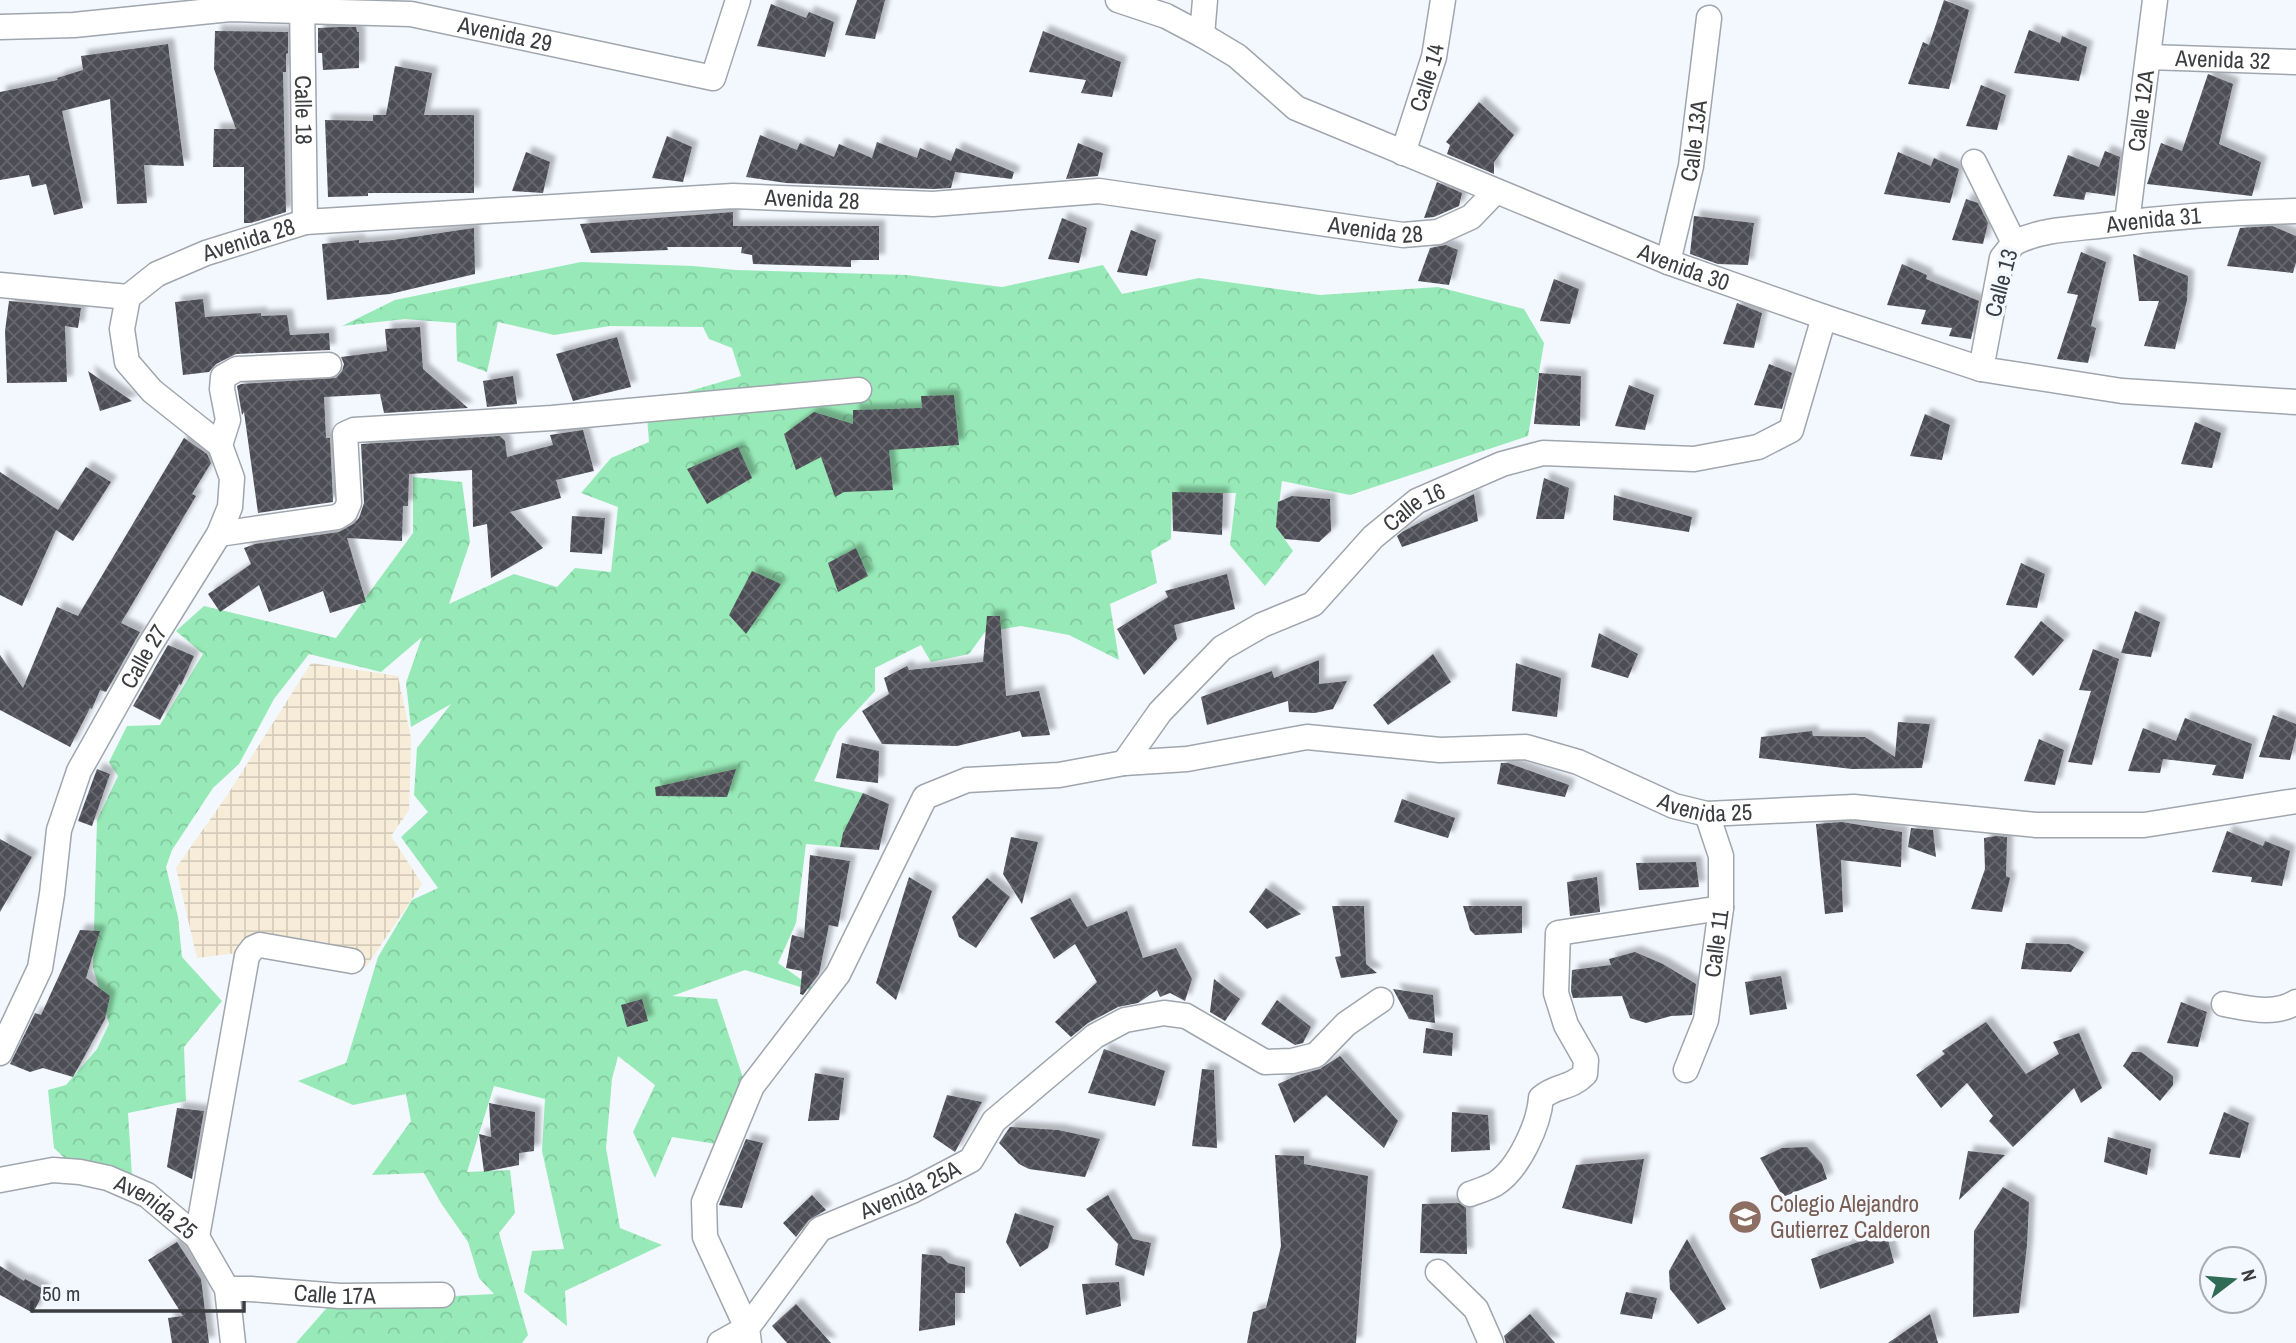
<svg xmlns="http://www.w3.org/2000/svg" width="2296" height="1343" viewBox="0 0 2296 1343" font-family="'Archivo Narrow',sans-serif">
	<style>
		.industrial { fill: url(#industrial-grid) }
		.forest { fill: url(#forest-crowns) }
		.building { fill: url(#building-cross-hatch); filter: url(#shadow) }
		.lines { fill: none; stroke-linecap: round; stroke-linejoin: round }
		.minor-casing { stroke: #a0a6ad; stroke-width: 27 }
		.minor { stroke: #fff; stroke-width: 24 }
		.labels { text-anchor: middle; stroke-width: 7; stroke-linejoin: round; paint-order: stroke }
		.street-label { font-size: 23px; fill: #3b3d40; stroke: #f3f7fe }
		.education-label { font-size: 23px; fill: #785e54; stroke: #f3f7fe; text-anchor: start }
	</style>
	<defs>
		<pattern id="industrial-grid" width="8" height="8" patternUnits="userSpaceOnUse" patternTransform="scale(1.75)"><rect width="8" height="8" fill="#f6ecd7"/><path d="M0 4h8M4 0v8" fill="none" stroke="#d4cbba"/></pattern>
		<pattern id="forest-crowns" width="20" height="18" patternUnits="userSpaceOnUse" patternTransform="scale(1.75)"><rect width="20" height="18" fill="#97eab7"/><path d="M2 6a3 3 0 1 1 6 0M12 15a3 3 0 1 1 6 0" fill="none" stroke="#83ca9e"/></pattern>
		<pattern id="building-cross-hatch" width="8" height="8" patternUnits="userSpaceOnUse" patternTransform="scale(1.75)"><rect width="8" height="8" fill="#4e4e56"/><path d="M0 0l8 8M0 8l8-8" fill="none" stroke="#66666c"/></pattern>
		<filter id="shadow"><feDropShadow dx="6" dy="-6" stdDeviation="2" flood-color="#0004"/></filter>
	</defs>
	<rect width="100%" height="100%" fill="#f3f7fe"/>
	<!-- industrial -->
	<polygon class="industrial" points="311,663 398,676 411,738 409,810 391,836 422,884 366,967 245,952 197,958 176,868 228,794"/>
	<!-- forest -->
	<polygon class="forest" points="581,262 693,266 736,270 907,275 1002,287 1103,265 1122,294 1199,278 1320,295 1438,287 1524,309 1544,343 1528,436 1350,495 1282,481 1276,527 1293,551 1265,586 1230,545 1236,493 1172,493 1171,539 1151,551 1157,583 1110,604 1119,660 1069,635 1021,626 985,632 969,654 931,662 921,645 875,668 875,691 837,732 814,781 863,793 840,847 806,844 796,923 778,963 820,993 745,970 672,996 717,999 744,1081 716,1144 672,1137 655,1178 633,1132 655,1085 618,1056 612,1079 606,1148 620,1228 662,1245 565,1291 567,1326 524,1292 532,1251 564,1249 542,1151 545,1099 494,1086 467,1172 510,1170 515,1213 499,1233 528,1335 522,1343 296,1343 332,1302 494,1294 479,1278 468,1242 441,1203 424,1173 372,1175 411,1121 406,1094 353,1105 298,1081 346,1063 378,957 412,900 438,888 401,837 428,812 414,795 417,748 451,704 411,727 406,683 422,637 381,672 309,654 274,699 239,764 213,788 172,850 166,867 178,917 182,957 222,1001 184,1047 186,1101 128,1113 132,1176 80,1173 54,1148 48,1090 66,1085 97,1049 109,1024 93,967 97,820 118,776 109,762 127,726 160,725 203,654 176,631 204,606 336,638 413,533 413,477 462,482 470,542 449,604 514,574 557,587 575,568 611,572 618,507 581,493 611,458 649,442 646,404 741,376 732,348 709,339 703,327 610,326 554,335 498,322 487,372 457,361 456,323 405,319 342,326 395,300"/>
	<!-- building -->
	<g class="building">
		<polygon points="857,0 885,0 875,39 845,35"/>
		<polygon points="1944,0 1969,10 1949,89 1908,84 1923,42 1929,45"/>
		<polygon points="771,4 806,18 809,12 834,22 825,57 757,46"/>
		<polygon points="339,27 356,27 357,32 359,32 359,68 323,70 322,53 318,53 318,28"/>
		<polygon points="2029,30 2060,43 2062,36 2087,47 2079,81 2014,73"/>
		<polygon points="215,31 288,32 288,53 286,54 286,72 283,72 286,212 251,223 244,223 244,167 213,167 214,129 236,129 214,69"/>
		<polygon points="1043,31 1121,62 1112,97 1081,93 1086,80 1029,72"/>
		<polygon points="168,44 184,166 144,165 147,203 117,204 110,99 62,111 83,208 54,215 46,184 32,187 29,175 0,180 0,92 58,80 57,78 83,70 81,56"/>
		<polygon points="395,66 432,73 424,115 474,115 474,193 368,193 368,196 328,197 325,120 373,121 373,115 386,115"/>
		<polygon points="2208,74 2233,84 2219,144 2261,162 2252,196 2147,184 2161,143 2182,151"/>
		<polygon points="1981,85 2006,95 1997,130 1966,126"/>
		<polygon points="1479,102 1514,135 1494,162 1494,174 1447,154 1450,145 1446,142"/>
		<polygon points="760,135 797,150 800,143 834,157 839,144 872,158 877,142 917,158 920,148 951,161 956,148 1014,172 1012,179 955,172 951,188 933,189 786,183 746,177"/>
		<polygon points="667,136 692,147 683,182 652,178"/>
		<polygon points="1078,143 1103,153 1098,176 1066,179"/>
		<polygon points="2105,151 2120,157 2115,196 2086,192 2084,200 2053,196 2068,155 2099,167"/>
		<polygon points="526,152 550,162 543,193 512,191"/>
		<polygon points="1898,152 1931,166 1934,158 1959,169 1950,203 1884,194"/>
		<polygon points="1437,182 1462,193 1459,206 1434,217 1424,218"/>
		<polygon points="1966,199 1978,203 1988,223 1983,244 1952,240"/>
		<polygon points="733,212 733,226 879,226 879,260 851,260 851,267 753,264 752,255 741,253 742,247 667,247 668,250 591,253 580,224"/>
		<polygon points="1694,216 1754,223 1748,265 1718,264 1690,254"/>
		<polygon points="1062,218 1087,228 1079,263 1048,259"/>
		<polygon points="2272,226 2296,236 2296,262 2293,273 2227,266 2240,228"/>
		<polygon points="474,228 475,274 390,294 327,300 322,244 359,240 359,243 393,240"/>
		<polygon points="1131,230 1156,240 1147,276 1117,272"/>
		<polygon points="1446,245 1458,250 1449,285 1418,281 1430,248"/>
		<polygon points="2081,252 2106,262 2091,326 2096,328 2088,363 2057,359 2078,295 2067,293"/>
		<polygon points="2133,254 2188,276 2187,300 2175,349 2144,346 2159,301 2139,301"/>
		<polygon points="1902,264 1927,275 1926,279 1979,301 1971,339 1949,336 1952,328 1921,324 1926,310 1887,305"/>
		<polygon points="1554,279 1579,289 1570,324 1540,321"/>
		<polygon points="203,299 205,317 261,313 261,316 287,315 290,335 329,333 330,350 236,354 216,364 209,372 183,375 175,302"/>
		<polygon points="9,301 81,308 78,328 65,326 67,382 7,383 5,331"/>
		<polygon points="1737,303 1762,313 1754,348 1723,344"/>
		<polygon points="420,327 423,369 468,408 384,413 380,394 324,397 326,438 330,438 333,502 258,513 244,412 242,415 237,386 241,384 336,378 342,371 344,364 341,357 387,351 385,329"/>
		<polygon points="617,337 631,387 573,401 556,354"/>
		<polygon points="1769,364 1792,373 1782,409 1754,405"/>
		<polygon points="88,371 132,401 100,411"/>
		<polygon points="1539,373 1581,376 1580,426 1534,424"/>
		<polygon points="513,376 517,404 487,407 483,381"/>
		<polygon points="1629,385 1654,395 1645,430 1615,426"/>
		<polygon points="954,395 959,445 889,450 893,490 844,492 835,497 821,457 796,470 784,434 814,412 853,424 853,410 922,408 921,396"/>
		<polygon points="1925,414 1950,425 1942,460 1910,456"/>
		<polygon points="2195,422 2221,433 2212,468 2181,464"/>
		<polygon points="583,430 594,471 556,480 561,498 510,512 543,548 491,578 487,524 473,527 472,470 409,474 408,506 403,506 402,541 347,538 366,602 330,613 323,591 269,612 259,585 220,612 208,594 251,564 244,548 255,544 339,532 353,524 359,518 364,503 361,444 500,436 505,441 507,457 553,445 550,435"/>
		<polygon points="184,438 207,454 211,463 192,494 196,496 121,623 140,632 106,692 100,690 92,709 90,708 70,747 0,710 0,655 23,688 57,607 78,616"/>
		<polygon points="738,447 752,478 707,504 687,469"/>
		<polygon points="86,467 111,482 73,541 56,530 22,606 0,595 0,472 58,510"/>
		<polygon points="1544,478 1569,488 1564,519 1536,519"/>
		<polygon points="1172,492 1223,493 1222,535 1173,531"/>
		<polygon points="1474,494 1478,521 1402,547 1397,536 1402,532"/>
		<polygon points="1614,495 1692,517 1689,532 1613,520"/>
		<polygon points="1292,496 1330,499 1331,531 1319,542 1285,539 1276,527 1278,502"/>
		<polygon points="572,516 605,518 602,554 570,552"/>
		<polygon points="856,548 868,576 838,592 828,563"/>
		<polygon points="2021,563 2045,574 2037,608 2006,605"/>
		<polygon points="752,571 781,584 746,634 729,615"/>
		<polygon points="1227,574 1235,609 1174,625 1177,639 1144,675 1117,629 1168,597 1165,591"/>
		<polygon points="2135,611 2160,622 2151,657 2121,653"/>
		<polygon points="987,616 1000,616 1006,696 1039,691 1050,735 1022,737 1020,731 957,746 882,744 862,711 889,694 884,678 907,666 909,670 983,662"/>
		<polygon points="2041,621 2064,640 2033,676 2014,657"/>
		<polygon points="1599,633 1638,654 1628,678 1591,667"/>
		<polygon points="168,645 194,656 181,685 179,684 160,720 133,706"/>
		<polygon points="2093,649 2119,659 2092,765 2068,762 2091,691 2079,690"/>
		<polygon points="1433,654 1451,682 1388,725 1373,705"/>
		<polygon points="1319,660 1319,684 1347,681 1333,709 1315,713 1289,712 1288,701 1207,725 1201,697 1272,671 1274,678"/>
		<polygon points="1516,663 1561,678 1557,717 1512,711"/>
		<polygon points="2273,715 2296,724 2296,736 2290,760 2259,757"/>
		<polygon points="2185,718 2252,744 2243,779 2212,775 2216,765 2163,759 2160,773 2128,771 2143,728 2176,741"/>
		<polygon points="1898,722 1930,724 1922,768 1852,769 1759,758 1761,737 1812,731 1813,736 1865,737 1895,757"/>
		<polygon points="2039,739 2064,750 2055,785 2024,781"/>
		<polygon points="842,743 879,751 878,783 836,778"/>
		<polygon points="1501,763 1508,763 1569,785 1565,797 1497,784"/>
		<polygon points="97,769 110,774 92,826 78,821"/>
		<polygon points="736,769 727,797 656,796 655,787"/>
		<polygon points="863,793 889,804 879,850 840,847 843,833"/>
		<polygon points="1402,799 1455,818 1448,838 1394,822"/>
		<polygon points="1842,822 1902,832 1901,867 1841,860 1843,912 1825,914 1816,824"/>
		<polygon points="1911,828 1933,830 1936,857 1908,847"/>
		<polygon points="2227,831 2263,846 2265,841 2290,851 2282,886 2251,882 2252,877 2212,872"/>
		<polygon points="1996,836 2007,837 2006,876 2010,878 2002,912 1971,909 1985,869 1984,838"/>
		<polygon points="1011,837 1038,842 1022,904 1003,874"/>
		<polygon points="0,839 32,857 0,912"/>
		<polygon points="810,855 850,861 838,927 829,925 819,974 803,995 800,994 802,971 786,968 792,935 804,938"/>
		<polygon points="1696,862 1699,887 1639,890 1636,863"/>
		<polygon points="909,877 932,891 896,1000 876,983"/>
		<polygon points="1597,877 1600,912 1570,916 1567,882"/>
		<polygon points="987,878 1010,897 976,948 959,937 952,917"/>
		<polygon points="1266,888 1301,914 1267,929 1249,912"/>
		<polygon points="1070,898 1087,927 1127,911 1143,958 1176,948 1192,979 1185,1001 1170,993 1160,997 1157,990 1138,1003 1118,1007 1088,1023 1071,1037 1055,1022 1097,982 1075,944 1054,959 1030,918"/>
		<polygon points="1332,906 1364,906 1366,964 1377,973 1341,978 1335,957 1341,956"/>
		<polygon points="1463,906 1522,906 1522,933 1475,935 1470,930"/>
		<polygon points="80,930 100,931 86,978 110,996 105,1019 73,1077 43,1068 30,1072 10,1064 35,1013 41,1015"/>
		<polygon points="2026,943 2069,944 2084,952 2071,972 2021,969"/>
		<polygon points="1635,952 1663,964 1696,984 1692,1015 1671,1016 1646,1023 1630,1018 1622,996 1573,998 1571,991 1572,970 1611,965 1609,959"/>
		<polygon points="1781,976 1787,1009 1750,1015 1745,982"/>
		<polygon points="1214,979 1240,999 1225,1021 1210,1012"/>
		<polygon points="1393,989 1433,995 1435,1023 1409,1019"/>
		<polygon points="642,999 648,1021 627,1027 621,1005"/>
		<polygon points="1277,1000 1311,1027 1303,1043 1295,1045 1261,1024"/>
		<polygon points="2181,1002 2207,1012 2198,1047 2167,1043"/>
		<polygon points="1986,1022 2026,1074 2059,1054 2053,1042 2079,1033 2102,1088 2081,1103 2074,1088 2013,1147 1989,1121 1993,1116 1967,1083 1941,1108 1916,1075 1945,1054 1942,1051"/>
		<polygon points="1426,1028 1453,1033 1452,1056 1423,1053"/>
		<polygon points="1104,1049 1165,1071 1155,1106 1088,1093"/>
		<polygon points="2132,1052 2141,1052 2173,1076 2173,1085 2160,1101 2123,1066"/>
		<polygon points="1340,1056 1398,1121 1384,1148 1326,1095 1294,1123 1278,1084 1298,1075 1320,1069"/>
		<polygon points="1202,1069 1214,1070 1217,1148 1192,1146"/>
		<polygon points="815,1073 844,1078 839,1120 808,1121"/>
		<polygon points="947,1095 982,1102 955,1152 933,1137"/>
		<polygon points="489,1103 535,1112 534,1151 519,1153 519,1165 484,1172 479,1134 491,1137"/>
		<polygon points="177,1108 204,1111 192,1179 167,1167"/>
		<polygon points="1452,1112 1488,1115 1490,1150 1451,1152"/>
		<polygon points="2224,1112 2249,1123 2240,1158 2209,1154"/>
		<polygon points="1010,1127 1058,1130 1100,1139 1085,1177 1029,1169 1019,1164 999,1143"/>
		<polygon points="2108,1137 2151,1149 2147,1175 2104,1162"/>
		<polygon points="746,1139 763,1143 742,1208 719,1205"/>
		<polygon points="1807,1147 1822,1164 1827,1179 1783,1197 1760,1158 1782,1148"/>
		<polygon points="1968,1151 2005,1155 1959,1200"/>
		<polygon points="1275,1155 1304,1156 1304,1164 1368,1176 1356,1343 1247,1343 1253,1312 1266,1308 1281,1246"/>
		<polygon points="1644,1159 1632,1224 1562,1208 1576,1165"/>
		<polygon points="2003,1187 2029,1202 2027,1245 2019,1313 1973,1317 1974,1231"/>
		<polygon points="812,1195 826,1210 809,1220 796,1237 783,1223"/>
		<polygon points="1108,1195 1133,1239 1151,1243 1144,1276 1115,1265 1118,1244 1086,1209"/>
		<polygon points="1459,1203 1466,1208 1467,1254 1420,1253 1422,1204"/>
		<polygon points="1015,1213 1054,1226 1048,1248 1020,1267 1006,1242"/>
		<polygon points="1886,1232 1894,1263 1820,1289 1811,1259"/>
		<polygon points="1687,1239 1726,1309 1698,1324 1670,1289 1669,1271"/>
		<polygon points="177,1242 201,1279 209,1343 172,1343 168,1318 183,1316 148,1260"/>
		<polygon points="922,1254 941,1256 948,1263 965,1267 965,1293 955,1293 955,1325 919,1331"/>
		<polygon points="0,1266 24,1281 25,1279 45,1290 33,1313 0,1295"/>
		<polygon points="1119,1282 1121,1306 1086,1315 1082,1284"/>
		<polygon points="1626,1292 1657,1298 1652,1319 1620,1314"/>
		<polygon points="796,1304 831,1343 787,1343 772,1326"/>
		<polygon points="1530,1314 1555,1343 1506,1343 1504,1336"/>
		<polygon points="1930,1314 1938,1343 1888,1343"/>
	</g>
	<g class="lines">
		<!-- minor casing -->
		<g class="minor-casing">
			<g id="minor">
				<path id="s1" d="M302,0L305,222"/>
				<path id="s2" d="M1118,0L1166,16L1202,35L1237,56L1296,108L1668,262L1824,317L1981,369L2122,391L2296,402"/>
				<path id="s3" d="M0,27L74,25L230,9L411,14L713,78L738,0"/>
				<polyline points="1202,35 1205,0"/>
				<path id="s4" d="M2149,57L2296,62"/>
				<path id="s5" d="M1403,153L1434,57L1443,0"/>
				<polyline points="1974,162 2014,243 2002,258 1981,369"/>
				<path id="s6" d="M2127,222L2155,0"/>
				<path id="s7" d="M2014,243C2040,230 2069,229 2098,226C2164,217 2230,212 2296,211"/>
				<path id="s8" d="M1668,262L1691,166L1709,18"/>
				<polyline points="0,285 128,297"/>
				<path id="s9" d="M128,297L157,274L206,253L305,222L733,196L933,204L1099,191L1403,235L1438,232L1471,217L1495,192"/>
				<polyline points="220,445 228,420 222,389 223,377 237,369 329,365"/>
				<polyline points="219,534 337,517 345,512 349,503 345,434 354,430 552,418 859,390"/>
				<path id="s10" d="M1124,763L1160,712L1222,648L1262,625L1313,604L1373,537L1417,501L1502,464L1543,453L1694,459L1758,447L1791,430L1824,317"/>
				<path d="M2224,1004C2247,1008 2275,1016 2296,1002"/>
				<path id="s11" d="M0,1053L40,968L52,894L59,830L79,771L148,648L219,534L230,507L232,478L220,445L152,391L127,362L122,329L128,297"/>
				<path id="s12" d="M1686,1070L1706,1020L1721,908V856L1707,814"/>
				<path id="s13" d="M0,1180L53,1170L80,1172L108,1178L147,1195L197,1237L227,1289L233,1343"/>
				<path d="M1470,1194C1478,1191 1488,1188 1495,1184C1519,1169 1539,1124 1541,1098C1557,1084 1569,1090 1585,1074L1586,1060L1566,1025L1556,993L1558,933L1721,908"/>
				<polyline points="197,1237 247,956 253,948 260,945 352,961"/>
				<polyline points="1438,1272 1476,1309 1491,1343"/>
				<path id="s14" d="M227,1289H251L340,1296L442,1295"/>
				<path id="s15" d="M720,1343L747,1328L820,1229L912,1191L971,1160L994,1121L1095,1036L1125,1020L1164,1013L1186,1016L1265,1062L1292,1061L1316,1055L1346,1024L1381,1000"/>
				<path id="s16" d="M749,1343L747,1328L705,1237L704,1202L752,1086L838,974L925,797L967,780L1059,775L1124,763L1187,759L1307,737L1440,750L1526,747L1578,762L1674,806L1707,814L1854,807L2036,825H2144L2296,801"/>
			</g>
		</g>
		<!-- minor -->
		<use href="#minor" class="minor"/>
	</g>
	<!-- icons -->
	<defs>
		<g id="school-disc" transform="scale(1.75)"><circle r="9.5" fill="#8d6e63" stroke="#f3f7fe"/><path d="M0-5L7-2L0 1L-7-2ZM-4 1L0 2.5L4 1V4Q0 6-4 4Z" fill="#fff"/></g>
	</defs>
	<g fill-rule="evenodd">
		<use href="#school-disc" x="1745" y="1217"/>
	</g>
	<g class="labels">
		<!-- street labels -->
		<g class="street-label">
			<text dy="8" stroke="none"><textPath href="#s3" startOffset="508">Avenida 29</textPath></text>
			<text dy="8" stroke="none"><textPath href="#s4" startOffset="74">Avenida 32</textPath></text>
			<text dy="8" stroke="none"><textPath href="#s5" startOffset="79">Calle 14</textPath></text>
			<text dy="8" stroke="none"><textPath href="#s1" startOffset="110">Calle 18</textPath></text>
			<text dy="8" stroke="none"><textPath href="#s6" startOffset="112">Calle 12A</textPath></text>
			<text dy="8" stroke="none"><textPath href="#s8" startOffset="124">Calle 13A</textPath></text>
			<text dy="8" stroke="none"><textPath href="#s9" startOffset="702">Avenida 28</textPath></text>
			<text dy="8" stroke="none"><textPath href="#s7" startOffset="142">Avenida 31</textPath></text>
			<text dy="8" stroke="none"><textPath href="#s9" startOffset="1269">Avenida 28</textPath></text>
			<text dy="8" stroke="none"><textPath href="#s9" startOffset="135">Avenida 28</textPath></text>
			<text dy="8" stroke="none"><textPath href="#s2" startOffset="630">Avenida 30</textPath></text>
			<text transform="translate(2001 283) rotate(-75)" y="8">Calle 13</text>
			<text dy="8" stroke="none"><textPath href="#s10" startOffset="394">Calle 16</textPath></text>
			<text dy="8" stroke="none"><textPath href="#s11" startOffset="427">Calle 27</textPath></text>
			<text dy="8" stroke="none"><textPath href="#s16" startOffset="1414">Avenida 25</textPath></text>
			<text dy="8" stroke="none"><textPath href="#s12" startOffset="131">Calle 11</textPath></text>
			<text dy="8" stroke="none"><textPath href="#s15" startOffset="252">Avenida 25A</textPath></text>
			<text dy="8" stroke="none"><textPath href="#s13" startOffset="166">Avenida 25</textPath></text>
			<text dy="8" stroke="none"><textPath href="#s14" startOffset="108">Calle 17A</textPath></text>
		</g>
		<!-- education labels -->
		<g class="education-label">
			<text x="1770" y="1212">Colegio Alejandro<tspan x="1770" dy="26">Gutierrez Calderon</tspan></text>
		</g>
	</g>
	<!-- north arrow -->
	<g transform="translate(2233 1280) rotate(74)"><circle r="33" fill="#f3f7fe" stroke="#a9adb2" stroke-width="2"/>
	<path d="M0-5L12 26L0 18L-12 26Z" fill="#306b55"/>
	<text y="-10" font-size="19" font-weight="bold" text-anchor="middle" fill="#3b3d40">N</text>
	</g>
	<!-- scale -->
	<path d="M32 1301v10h212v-10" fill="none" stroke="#3b3d40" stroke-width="3.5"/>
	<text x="42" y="1301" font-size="21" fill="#3b3d40" stroke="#f3f7fe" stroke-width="5" paint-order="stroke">50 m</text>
</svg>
